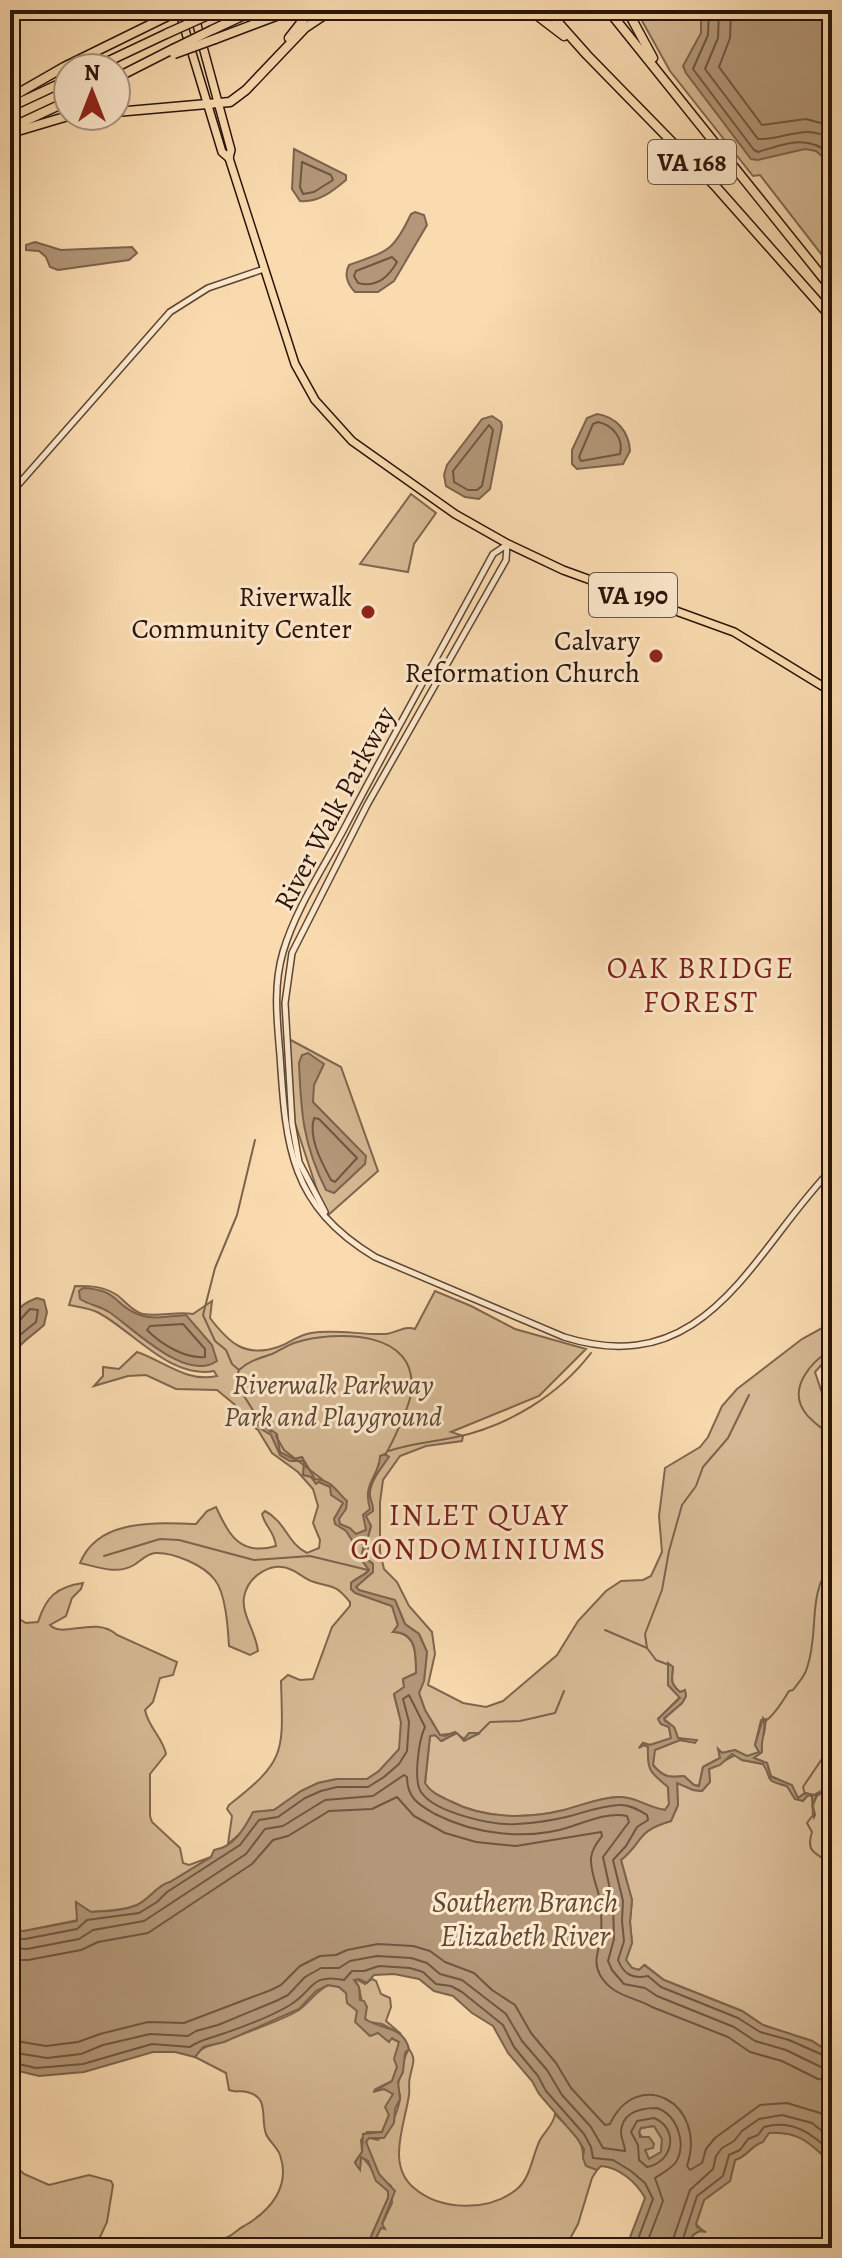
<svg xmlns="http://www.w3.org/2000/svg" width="842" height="2258" viewBox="0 0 842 2258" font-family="Alegreya,serif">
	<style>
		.green { fill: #d6b994; stroke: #80664f; stroke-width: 2 }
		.water { fill: #b39778; stroke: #7c634c; stroke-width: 2; fill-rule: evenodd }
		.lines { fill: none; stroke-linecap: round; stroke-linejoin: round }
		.shore { stroke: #6e5641; stroke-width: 2 }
		.stream { stroke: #7c634c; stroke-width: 2 }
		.tertiary-casing { stroke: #5d4634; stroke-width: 8 }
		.primary-casing { stroke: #29140a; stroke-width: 10 }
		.motorway-casing { stroke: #29140a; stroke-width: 11 }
		.tertiary { stroke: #fce8cc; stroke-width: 5 }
		.primary { stroke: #fadbb0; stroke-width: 7 }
		.motorway { stroke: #fadbb0; stroke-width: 8 }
		.motorway-bridge-casing { stroke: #29140a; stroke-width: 11; stroke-linecap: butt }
		.motorway-bridge { stroke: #fadbb0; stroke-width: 8 }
		.poi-dot { fill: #8f2418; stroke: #fce8cc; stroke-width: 3 }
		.labels { text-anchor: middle; stroke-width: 6; stroke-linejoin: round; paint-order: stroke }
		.shield { fill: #fce8cc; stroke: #685444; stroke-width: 2 }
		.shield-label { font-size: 26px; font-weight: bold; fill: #29140a }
		.poi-label { font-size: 28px; fill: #29140a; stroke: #fce8cc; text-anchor: end }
		.street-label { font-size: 28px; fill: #29140a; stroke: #fce8cc }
		.park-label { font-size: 28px; font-style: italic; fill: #5d4633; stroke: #fce8cc }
		.neighbourhood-label { font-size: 30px; letter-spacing: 2px; fill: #7a1f14; stroke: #fce8cc }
		.water-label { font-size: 30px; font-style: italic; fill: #604836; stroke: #fce8cc }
	</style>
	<rect width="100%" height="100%" fill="#fadbb0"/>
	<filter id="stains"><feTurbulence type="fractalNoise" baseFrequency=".0025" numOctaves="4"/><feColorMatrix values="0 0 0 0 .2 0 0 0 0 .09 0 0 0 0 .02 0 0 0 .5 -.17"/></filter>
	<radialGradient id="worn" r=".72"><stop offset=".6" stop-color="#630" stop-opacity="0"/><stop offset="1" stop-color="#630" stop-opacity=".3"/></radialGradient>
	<!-- green -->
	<g class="green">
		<polygon points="636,10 832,10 832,268 760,175 753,176 670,71"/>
		<polygon points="411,494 436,513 414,544 408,572 360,564"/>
		<polygon points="287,1038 341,1067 378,1171 326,1217 295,1123"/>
		<path d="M75,1286C91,1286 103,1286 117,1295C125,1301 133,1312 143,1314C160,1317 176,1311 193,1314L212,1301L210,1318C229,1343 245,1358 278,1347C290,1343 298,1335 311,1333C336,1329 361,1335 385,1334C396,1333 405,1325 415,1329L435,1291L471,1306L515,1329L586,1349L539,1396L451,1432L463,1436L462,1441L426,1446L400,1456L383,1480L380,1502V1552L384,1569L397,1582L409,1606L432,1632L435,1654L428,1685L463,1703L486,1707L503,1701L557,1655L578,1621L606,1591L621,1581L643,1580L651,1576L662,1552L659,1516L665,1468L700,1447L708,1437L722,1406L737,1389L802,1339L824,1327L832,1314V1353L815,1372L825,1402L832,1407V2054L812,2041L763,2025L742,2011L664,1980L645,1965L639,1970L632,1968L626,1960L632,1943L630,1922L632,1900L621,1860C645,1841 633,1832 671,1821L678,1805L677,1782L693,1790L702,1791L710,1782L709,1769L735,1755L742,1760L763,1764C775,1780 761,1779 787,1786L795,1799L803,1801L808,1795L812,1796L813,1816L815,1815L812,1806L819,1792L814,1795L805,1793L798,1798L791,1785L771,1776L767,1763L753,1758L762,1752L760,1739L764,1734L766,1719L761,1720L755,1745L760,1752L748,1757L735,1750L722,1753L719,1750L720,1758L703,1767L699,1786L694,1785L684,1776C669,1778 663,1777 653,1765L654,1750L680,1740L691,1742L678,1738L674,1727L664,1719L682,1703L686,1696L685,1691L680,1692C670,1683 672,1679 673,1667L668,1664V1685L680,1697L658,1719L661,1724L669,1727L671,1739L650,1745L643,1743L639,1748L644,1745L648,1747C647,1768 652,1774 668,1787L669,1804L665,1810C648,1808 634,1796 618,1797C599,1798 582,1805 564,1810C527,1819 484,1819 450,1801C440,1796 431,1793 425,1784L430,1736L435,1735L442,1741L456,1733L440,1735L425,1710L419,1693L424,1680L427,1652L419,1634L405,1624L395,1600L359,1591L356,1586L373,1572V1564L368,1560V1537L371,1526L368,1521L361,1559L369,1570C363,1577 357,1577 351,1583V1589L355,1593L392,1606L398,1625L393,1632C417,1633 416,1655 416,1673L403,1679L404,1687L394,1695L401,1722L400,1749L379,1771L367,1779H337L318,1783L301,1791L274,1810L254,1812L243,1831L228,1844L232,1816L227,1809L229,1805C287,1760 283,1752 281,1681L288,1675L300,1680L313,1679L332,1627L350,1606V1602C335,1584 334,1588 314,1582C306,1580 299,1573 292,1570C272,1560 248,1576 244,1597C241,1614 256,1632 258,1651L250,1655L229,1646C228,1629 226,1594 215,1580C204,1565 173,1552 155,1553C146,1554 141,1561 134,1565C117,1575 98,1567 80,1563C98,1518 156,1523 196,1524L207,1511L216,1507C230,1537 241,1556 276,1546C274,1530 265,1527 262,1514L265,1511C286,1522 287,1543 307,1553L319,1548L320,1540L313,1523L318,1506L313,1489L298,1472L272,1453L258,1430L249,1424L234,1404L217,1390L176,1389L146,1375L128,1376L94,1386L103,1376V1367L119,1369L137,1352C164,1361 187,1383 217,1376L214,1371C170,1379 134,1332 99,1313C90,1308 79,1307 69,1305Z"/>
		<path d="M83,1583L81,1589L72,1598L66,1616L50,1625C63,1639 95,1615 117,1635L177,1662L173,1675L160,1678L153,1702L145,1710C148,1727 163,1738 166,1754L150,1774V1816L152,1822L180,1848L183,1863L189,1865L211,1857L170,1882C157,1885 150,1899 137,1905C123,1911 105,1911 91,1912L76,1904L78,1920L24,1931L10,1930V1602L16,1617L26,1623L38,1622C46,1597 56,1587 83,1583Z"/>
		<polygon points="354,1978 365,1984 372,1979 376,1981 381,1994 390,1998 391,2007 386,2021 401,2034 382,2024 369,2022 365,2019 359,1987"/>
		<path d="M328,1985L339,1987L346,1993L357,2011L389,2041L391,2038L399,2042L397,2067L392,2081L374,2090L384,2089L393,2094L390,2102L389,2115L382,2132H367L361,2140L362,2152L355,2162L360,2167L361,2157C371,2162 375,2180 388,2191V2198L366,2248H206L205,2244C212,2239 220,2240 228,2237C234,2234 238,2229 244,2226C270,2211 291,2187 280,2155C277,2147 269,2141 266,2134C260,2118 270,2097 247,2092C240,2090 236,2093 229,2090L226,2073L195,2057C202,2044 215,2046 228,2040C248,2031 282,2021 299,2010C310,2002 316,1991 328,1985Z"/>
		<path d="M409,2049C417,2060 412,2065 410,2077C408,2083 410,2089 409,2095C405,2124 386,2165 414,2188C441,2211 489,2212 517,2189C531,2177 532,2156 540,2140C545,2131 554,2124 555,2114C566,2126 585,2140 583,2158L597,2170L592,2178L578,2224L565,2248H371L392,2203L391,2186C378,2179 368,2156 366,2142L369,2138L378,2140C390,2127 397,2116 400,2099C401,2095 398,2091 398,2086C399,2078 404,2055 409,2049Z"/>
		<polygon points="654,2126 662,2139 661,2152 649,2159 645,2150 648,2148 639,2132 641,2128"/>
		<path d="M769,2133C801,2131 811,2143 832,2164V2248H687L693,2235L702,2230L696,2224L704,2200L730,2181L735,2160C748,2156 757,2142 769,2133Z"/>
		<polygon points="10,2161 24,2174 49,2185 89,2175 111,2181 113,2185 107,2222 95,2248 10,2248 10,2236 19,2231 13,2231 10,2223 10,2226"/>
	</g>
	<!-- water -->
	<g class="water">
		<polygon points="701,10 832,10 832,165 816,151 805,149 758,160 751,159 686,73 683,66 701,33"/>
		<path d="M294,149L346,175V180C333,191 318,203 300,201L292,189Z"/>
		<path d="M415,212L424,215L427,225L394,281L378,292H355C347,284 344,274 349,265C388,251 393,252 411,214Z"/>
		<polygon points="35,242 61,250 132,247 137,253 129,260 58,270 50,267 46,257 39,251 26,250 26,245"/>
		<path d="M597,414C617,417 629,432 630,451L623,464L577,469L572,464V450L587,418Z"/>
		<polygon points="492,416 501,422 502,426 490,489 479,499 465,497 446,486 444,475 447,465 482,419"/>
		<path d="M308,1053L324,1064L314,1085L313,1102L366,1156L365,1164L334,1193L326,1190C303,1144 301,1113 299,1063L302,1055Z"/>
		<path d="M83,1288C121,1290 113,1306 140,1315C154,1320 171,1316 186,1315L212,1345L217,1361C186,1383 133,1328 109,1312C100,1306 89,1305 80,1299L79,1291Z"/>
		<path d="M37,1298L44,1300L47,1312L44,1325C22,1345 16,1341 10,1373C10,1342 1,1310 37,1298Z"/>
		<path d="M258,1421L277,1434L280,1452L294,1459L302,1457L315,1479C332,1480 336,1491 347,1501L346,1509L339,1519L340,1524L350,1528L356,1534L366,1530L363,1515L370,1509C362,1482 379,1478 380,1456L385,1454L389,1457C382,1467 371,1480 370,1492C369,1500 374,1503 373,1511L366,1516L371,1526L368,1537V1560L373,1564V1572L356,1587L359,1590L395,1600L405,1624L419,1634L427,1652L424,1681L419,1693L425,1710L440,1735L445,1736L455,1732L464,1739L469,1733H480L464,1741L457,1733L441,1741L435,1735L430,1736L425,1783C431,1793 440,1796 450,1801C484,1819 527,1819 564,1810C582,1805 599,1798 618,1797C635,1796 648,1808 665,1810L669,1804L668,1787C650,1772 647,1771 648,1747L644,1745L639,1748L643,1743L650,1745L671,1738L669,1727L661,1724L658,1719L680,1698L668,1685V1663L673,1667C672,1679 669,1683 680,1692L685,1690L686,1696L682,1703L664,1718L665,1721L674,1727L678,1738L697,1740L695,1743L680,1740L655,1750L653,1765C663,1777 669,1778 684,1776L694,1785L699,1786L703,1767L720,1758L718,1749L722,1753L735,1750L747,1756L759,1752L755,1745L763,1718C768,1727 760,1739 762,1752L754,1758L767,1763L771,1777L792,1785L798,1798L805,1793L814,1795L826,1791L816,1796L813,1806L815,1815L814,1817L812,1796L808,1795L803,1801L795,1799L787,1786C761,1779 774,1780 763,1764L742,1760L732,1754L720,1765L709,1769L710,1782L702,1791L693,1790L677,1783L678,1805L671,1821C636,1831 644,1841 621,1860L632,1900L630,1922L632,1943L626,1960L632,1968L639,1970L644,1965L664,1980L742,2011L763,2025L812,2041L832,2054V2164C811,2144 800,2131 769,2133L763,2142C750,2146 748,2156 735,2160L730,2181L704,2200L696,2224L697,2227L706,2232L699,2231L693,2235L687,2248H629V2240L645,2198C637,2183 619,2167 601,2166L597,2170L586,2166L583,2158L584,2149L577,2138L539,2094L532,2081L508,2053L493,2026L472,2013L453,1996L434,1991L419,1979L394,1974L374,1975L367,1983L359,1979L354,1980L359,1987L360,2000L364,2001L367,2007L365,2019C381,2030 403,2025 409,2049L405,2053L403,2072L398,2082L400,2099L395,2109L394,2123L384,2138H369L366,2142L379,2174L395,2191L382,2224L385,2229L381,2228L371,2248H366L388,2198V2191L376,2181L368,2161L361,2157L360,2170L355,2163L362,2152L363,2134L382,2132L389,2115L385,2107L393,2094L384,2089L373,2092L392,2081L397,2067L394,2059L399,2042L392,2038L389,2042L378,2033L370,2036L355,2022L357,2011L347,2003L346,1993L339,1987L328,1985L316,1991L299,2009L224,2042L203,2047L195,2057L175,2052H153L84,2072L39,2076L10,2069V1930L24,1931L77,1921L76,1902L91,1912C106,1911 123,1911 137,1905C150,1899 157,1885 170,1882L211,1857L214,1850C234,1847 244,1829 253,1812L274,1810L301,1791L318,1783L337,1779H367L379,1771L399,1749L401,1722L394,1694L404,1687L403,1679L416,1673C416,1655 417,1632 393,1632L398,1625L392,1606L355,1593L351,1589V1583C357,1577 364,1577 369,1570L361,1559L364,1551L362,1541L353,1542L346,1531L335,1524L334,1519L343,1503L331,1495L330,1487L319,1482L316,1484L311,1477L303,1475L304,1461H290L280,1455L271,1435L261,1429L256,1423ZM654,2126L662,2139L661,2152L649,2159L645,2150L653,2148L654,2144L649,2137H640L639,2132L641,2128Z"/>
	</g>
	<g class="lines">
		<!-- shore -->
		<g class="shore">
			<path d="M709,10L708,35L693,69L754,150L758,152C786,143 808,134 832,155"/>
			<path d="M719,10L718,38L705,69L758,139C783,141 808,121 832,141"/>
			<polyline points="731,10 730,38 719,67 762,125 806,119 832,126"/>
			<polygon points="302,162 331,175 333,180 314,192 303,194 300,187"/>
			<path d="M392,257L397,262C388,278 376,288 358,283L354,276L356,271Z"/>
			<path d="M598,422C613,425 624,439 620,454L581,461L579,457L593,424Z"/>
			<polygon points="489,425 493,430 482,486 477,490 468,490 454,482 453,471"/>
			<path d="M314,1118L319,1119L357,1158L335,1182L331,1180C322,1163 308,1138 314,1118Z"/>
			<polyline points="10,1324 18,1322 30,1309 38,1310 36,1322 10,1343"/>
			<path d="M183,1324L205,1349V1357C185,1359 161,1344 147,1330L150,1326Z"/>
			<path d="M10,1938L25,1939L77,1929L87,1920L139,1913L157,1902L167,1892L240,1845L259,1820L278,1817L305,1798L321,1791L337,1787H368L384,1777L399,1764L407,1751L409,1722L403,1699L409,1695L425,1727C419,1739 413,1780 421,1792C435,1813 494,1826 517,1824C533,1823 550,1821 566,1817C583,1813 600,1806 619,1805C629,1804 639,1810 647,1815L648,1820L637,1827L626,1846L613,1860L623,1901L622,1921L624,1941L618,1960C624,1975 633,1979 648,1976L661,1987L738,2018L760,2032L789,2040L832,2059"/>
			<path d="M10,1948L27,1949L79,1939L93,1930L144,1921L246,1854L265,1829L283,1826L325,1800L373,1796L404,1775L407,1777C407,1798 419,1805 435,1814C476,1835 529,1841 573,1826C590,1820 610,1812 627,1816L629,1822L603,1857L613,1903L614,1939L608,1961L612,1970L624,1984L645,1988L657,1996L734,2027L755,2041L786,2050L823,2068L832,2069"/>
			<path d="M10,1960H28L81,1950L98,1942L148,1933L252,1864L273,1840L288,1836L329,1811L372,1809L397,1797L414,1816L445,1833L476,1842L516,1846L601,1832L602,1836C597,1843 592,1849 591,1858C590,1875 600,1891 601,1907C601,1916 602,1930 601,1939C598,1952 593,1962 600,1975C613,1997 633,1996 652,2007L728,2037L750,2052L782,2061L818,2079L832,2081"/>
			<path d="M10,2040L46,2046L78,2042L100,2034L148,2022L184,2023L271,1990L281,1985L300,1966L320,1956L336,1955L347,1950L378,1944L413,1946L430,1951L445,1962L474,1973L492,1990L515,2005L531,2033L556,2063L571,2088L605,2125L610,2124C637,2066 708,2102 687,2166L690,2170L702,2163L706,2149L715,2138L760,2105L787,2103L820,2113L832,2122"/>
			<path d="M10,2052L47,2058L81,2054L103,2045L150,2034L188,2036L196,2031L218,2025L276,2001L288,1995L305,1977L321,1968H339L350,1961L377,1956L411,1958L427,1963L440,1974L462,1980L506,2014L522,2041L547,2070L562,2095L591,2127L603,2148L625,2151C625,2145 621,2139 621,2132C622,2112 641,2108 657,2108C677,2115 687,2143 676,2162C671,2169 662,2173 655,2178L663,2201L648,2240V2248"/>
			<path d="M10,2062L36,2068L48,2067L83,2064L152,2044L190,2047C200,2040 208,2039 219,2035C240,2028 272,2016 290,2005C314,1991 309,1973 344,1980L352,1971H364L379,1966L410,1968L423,1972L436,1984L451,1986L462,1992L503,2025L514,2047L538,2076L546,2091L584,2134L591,2147L593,2158L613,2160L631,2171L645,2183L653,2199L638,2239V2248"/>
			<path d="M654,2118C679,2128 674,2162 647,2167L639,2160L638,2145L631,2132L637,2121Z"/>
			<polyline points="670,2248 690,2190 713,2169 716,2156 722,2148 734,2141 742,2131 759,2119 782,2115 812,2123 832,2139"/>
			<path d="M680,2248L697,2196L723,2176L729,2155L740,2150L748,2139L758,2135L764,2127C793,2119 813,2134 832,2153"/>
		</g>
		<!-- stream -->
		<g class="stream">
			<path d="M832,1349C812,1361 788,1387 804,1411C811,1422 822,1428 832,1436"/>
			<polyline points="239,1370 232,1364 226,1350 215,1341 203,1315 215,1268 237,1215 255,1140"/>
			<path d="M271,1432L258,1418L235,1382L239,1370C248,1361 260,1358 272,1354C279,1351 286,1346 294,1343C335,1330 420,1329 411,1393C410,1405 392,1444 385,1455"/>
			<polyline points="276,1436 284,1450 323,1480"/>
			<path d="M389,1451C411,1443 434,1442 456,1437C508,1426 559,1395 591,1353"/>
			<polyline points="104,1556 160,1539 179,1540 254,1560 310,1556 368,1570"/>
			<polyline points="605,1630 647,1648 656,1660 669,1665"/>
			<polyline points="647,1648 645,1634 662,1590 669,1551 682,1505 696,1486 703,1467 728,1438 749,1395"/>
			<path d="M764,1722C773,1717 783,1701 789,1691L793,1690C798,1683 805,1676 807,1668C820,1630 806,1596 832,1562"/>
			<polyline points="478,1734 490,1722 520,1721 555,1713 564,1691"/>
			<polyline points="805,1794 803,1787 832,1744"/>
			<path d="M813,1815L807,1823L812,1832C805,1854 817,1852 832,1865"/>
		</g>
		<!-- tertiary casing -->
		<g class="tertiary-casing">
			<g id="tertiary">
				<polyline points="10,494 170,312 208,288 264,269"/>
				<path d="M508,544L493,554C444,645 393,735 345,827C324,867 296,908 283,952C273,986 277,1020 280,1055C286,1146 289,1205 375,1257L564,1337C708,1382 752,1251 832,1169"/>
				<polyline points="325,1212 299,1162 292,1123 285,1003 292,953 367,805 506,560 507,545"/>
			</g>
		</g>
		<!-- primary casing -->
		<g class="primary-casing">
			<g id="primary">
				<polyline points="179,10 222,152 229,158"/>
				<polyline points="193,10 231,150 229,158 295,364 315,400 352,441 455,514 508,544 563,570 734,632 832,692"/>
			</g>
		</g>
		<!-- motorway casing -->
		<g class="motorway-casing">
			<g id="motorway">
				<polyline points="530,10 564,36"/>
				<polyline points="547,10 587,55 717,188 832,318"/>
				<polyline points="608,10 832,289"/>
				<polyline points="627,10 653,58"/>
				<polyline points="212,30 255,10"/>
				<polyline points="289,38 311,10"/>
				<polyline points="215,39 292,10"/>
				<polyline points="94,68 168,33"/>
				<polyline points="116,78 173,49"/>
				<polyline points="10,98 64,67 180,10"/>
				<polyline points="10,107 68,80"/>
				<polyline points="116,112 230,102 246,90 305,28 332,10"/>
				<polyline points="10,128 68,101"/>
				<polyline points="11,133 68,116"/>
			</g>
		</g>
		<!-- tertiary -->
		<use href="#tertiary" class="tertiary"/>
		<!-- primary -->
		<use href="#primary" class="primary"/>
		<!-- motorway -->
		<use href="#motorway" class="motorway"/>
		<!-- motorway-bridge casing -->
		<g class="motorway-bridge-casing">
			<g id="motorway-bridge">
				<polyline points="168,33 208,15"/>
				<polyline points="173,49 212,30"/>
				<polyline points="174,54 215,39"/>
			</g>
		</g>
		<!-- motorway-bridge -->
		<use href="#motorway-bridge" class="motorway-bridge"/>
	</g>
	<!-- markers -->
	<g class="poi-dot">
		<circle cx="368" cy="612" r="8"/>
		<circle cx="656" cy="656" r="8"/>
	</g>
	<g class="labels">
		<!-- shield labels -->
		<g class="shield">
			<rect x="648" y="140" width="88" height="44" rx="6"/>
			<rect x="589" y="573" width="88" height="44" rx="6"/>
		</g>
		<g class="shield-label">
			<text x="692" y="171">VA 168</text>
			<text x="633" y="604">VA 190</text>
		</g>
		<!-- poi labels -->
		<g class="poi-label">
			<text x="352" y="606">Riverwalk<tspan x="352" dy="32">Community Center</tspan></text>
			<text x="640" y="650">Calvary<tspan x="640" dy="32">Reformation Church</tspan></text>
		</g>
		<!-- street labels -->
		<g class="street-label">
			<text transform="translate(334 808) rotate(-62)" y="10">River Walk Parkway</text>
		</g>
		<!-- park labels -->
		<g class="park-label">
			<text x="333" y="1394">Riverwalk Parkway<tspan x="333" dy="32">Park and Playground</tspan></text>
		</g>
		<!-- neighbourhood labels -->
		<g class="neighbourhood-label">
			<text x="701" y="978">OAK BRIDGE<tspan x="701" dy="34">FOREST</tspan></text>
			<text x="479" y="1525">INLET QUAY<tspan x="479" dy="34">CONDOMINIUMS</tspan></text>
		</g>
		<!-- water labels -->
		<g class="water-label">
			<text x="525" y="1912">Southern Branch<tspan x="525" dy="34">Elizabeth River</tspan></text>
		</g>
	</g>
	<!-- margin -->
	<rect width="842" height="2258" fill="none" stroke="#fadbb0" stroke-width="40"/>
	<rect x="12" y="12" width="818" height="2234" fill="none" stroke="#29140a" stroke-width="4"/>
	<rect x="20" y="20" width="802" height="2218" fill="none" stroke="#29140a" stroke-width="2"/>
	<!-- north arrow -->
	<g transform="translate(92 92)"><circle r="38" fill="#fce8cc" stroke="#a8937e" stroke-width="2"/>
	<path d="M0-6L14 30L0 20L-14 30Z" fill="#8f2418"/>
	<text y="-12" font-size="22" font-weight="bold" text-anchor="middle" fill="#29140a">N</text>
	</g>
	<rect width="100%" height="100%" filter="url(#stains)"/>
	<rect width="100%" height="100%" fill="url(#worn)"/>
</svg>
